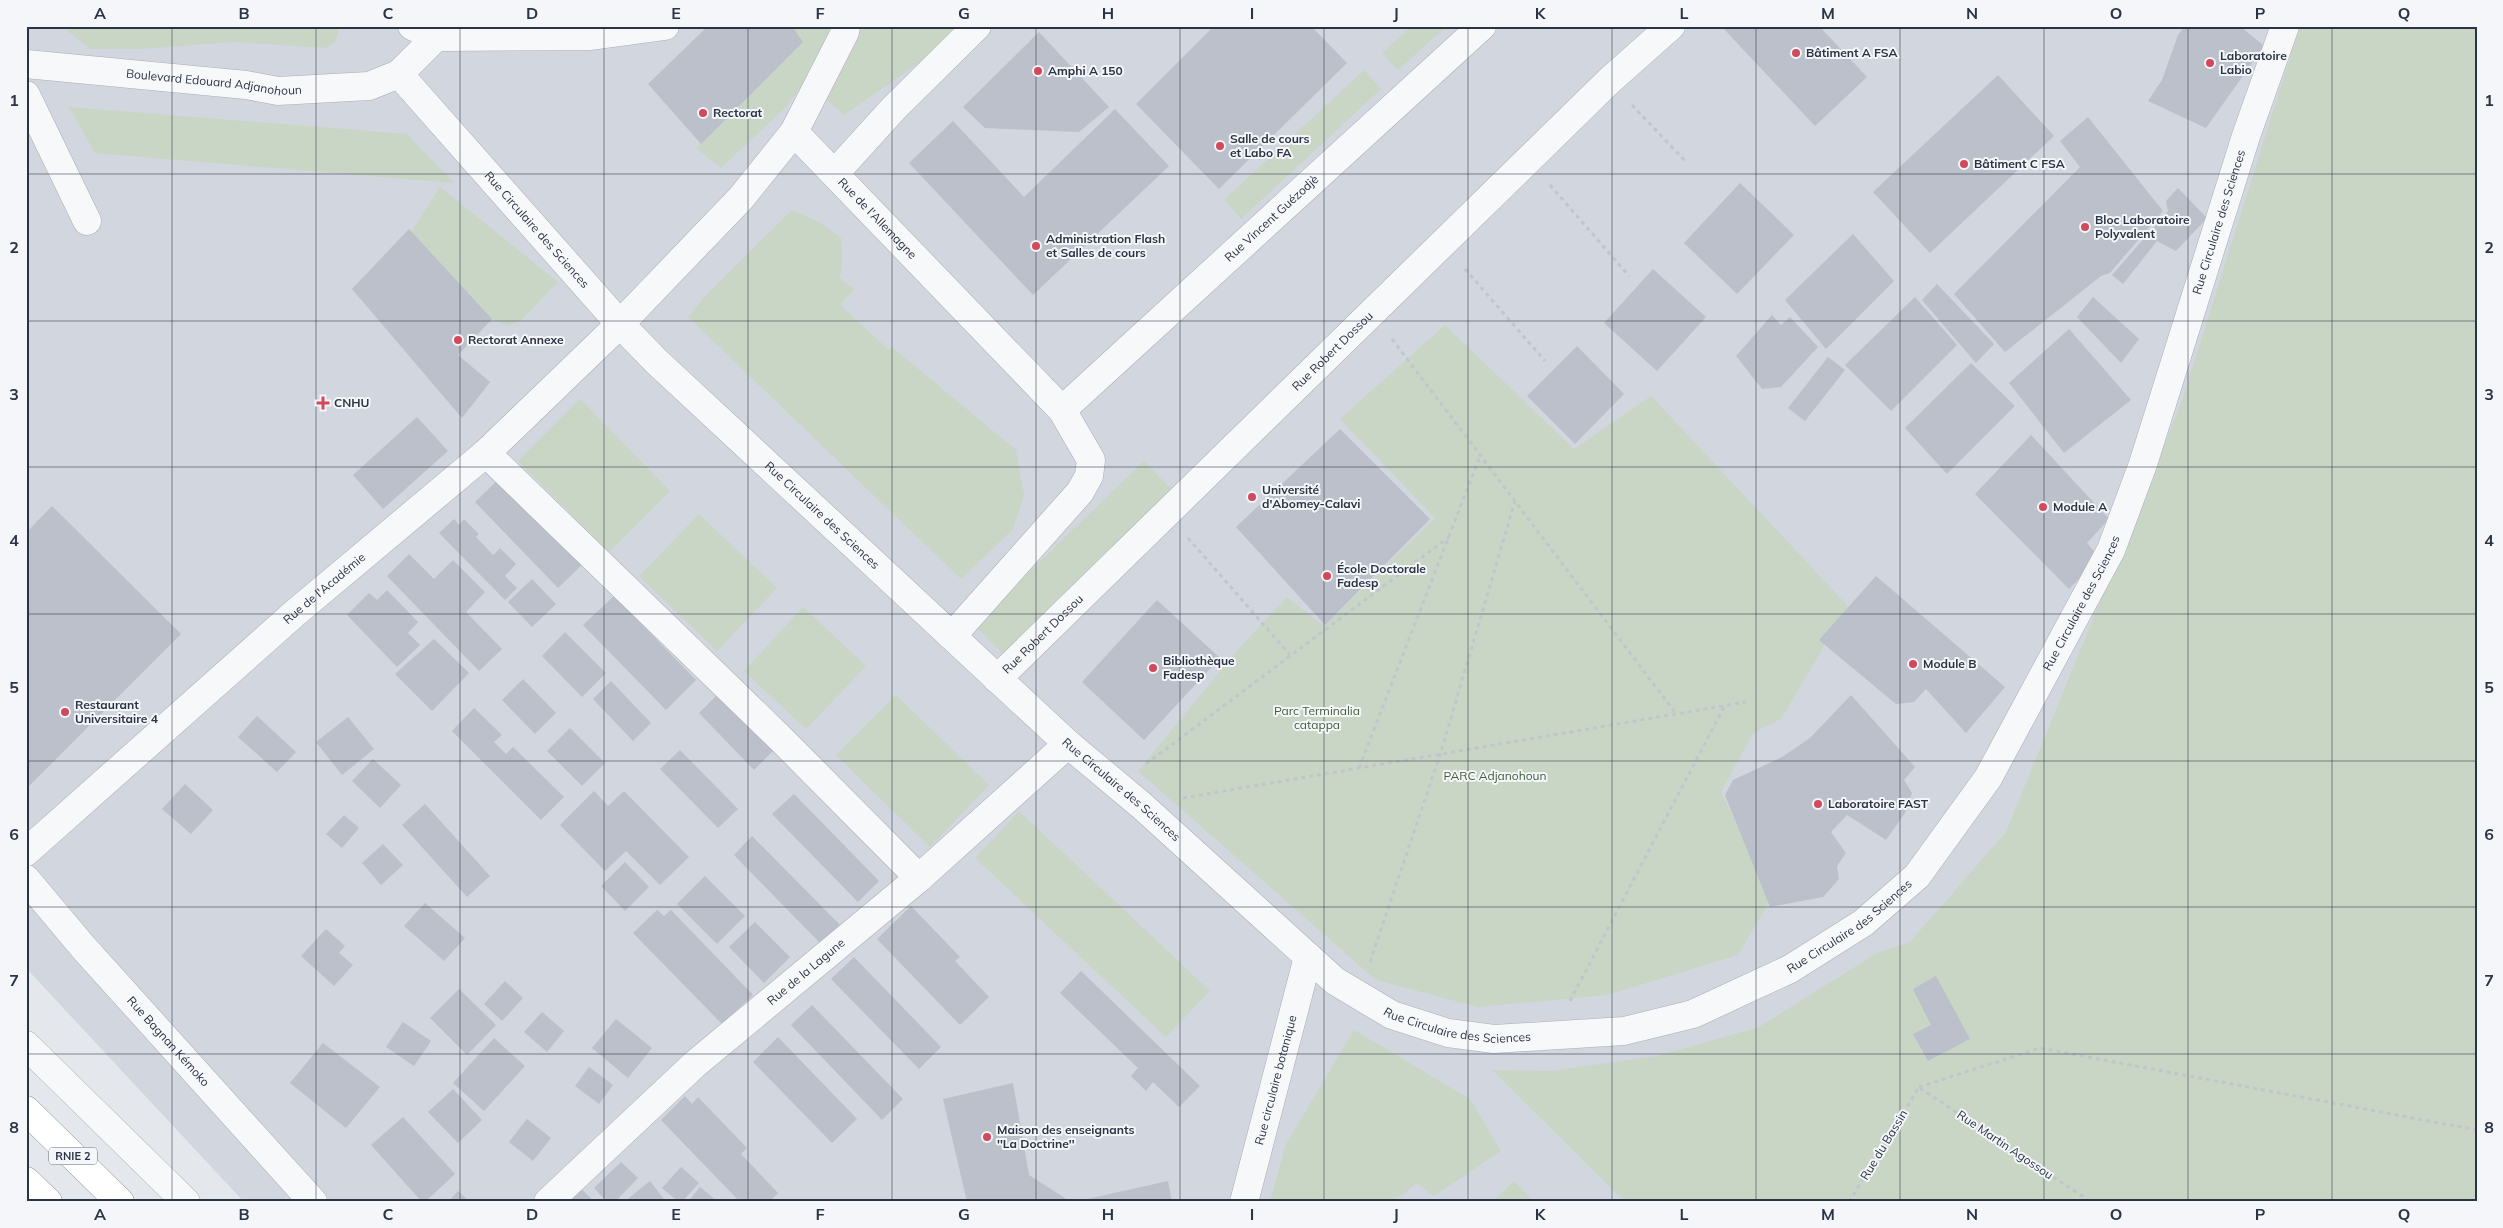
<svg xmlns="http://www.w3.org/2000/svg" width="2503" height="1228" viewBox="0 0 2503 1228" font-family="Mulish,sans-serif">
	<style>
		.built { fill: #d2d6de }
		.green { fill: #c9d6c5 }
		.building { fill: #bbc0ca }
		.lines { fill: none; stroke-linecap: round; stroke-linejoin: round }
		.minor-casing { stroke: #a9aeb7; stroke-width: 29 }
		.highway-casing { stroke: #8b94a3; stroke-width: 29 }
		.path { stroke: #c2c5cb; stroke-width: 3; stroke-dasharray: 4 4; stroke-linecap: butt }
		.minor { stroke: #f7f8fa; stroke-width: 28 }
		.highway { stroke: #fff; stroke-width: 28 }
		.grid { fill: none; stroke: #2b3445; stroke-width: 1; stroke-opacity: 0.55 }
		.poi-dot { fill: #d1495b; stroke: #f4f6f9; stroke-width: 2 }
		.labels { text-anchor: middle; stroke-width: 4; stroke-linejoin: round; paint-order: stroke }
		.shield { fill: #f4f6f9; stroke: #676e7b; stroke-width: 1 }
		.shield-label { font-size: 11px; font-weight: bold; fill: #2b3445 }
		.poi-label { font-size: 12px; font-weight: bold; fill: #2b3445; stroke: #f4f6f9; text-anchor: start }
		.street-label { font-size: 12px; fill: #2b3445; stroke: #f4f6f9 }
		.park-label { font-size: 12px; fill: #3f6138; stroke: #f4f6f9 }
		.neatline { fill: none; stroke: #2b3445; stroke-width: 2 }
		.grid-label { font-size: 16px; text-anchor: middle; font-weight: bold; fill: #2b3445 }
	</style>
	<rect width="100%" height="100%" fill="#e4e7ec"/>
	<!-- built -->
	<polygon class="built" points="26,26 2477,26 2477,1202 244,1202 26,968"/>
	<!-- green -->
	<g class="green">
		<polygon points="67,26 340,26 335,42 325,48 234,42 140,49 90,49 69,32"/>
		<polygon points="792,26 841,26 822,50 800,88 786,107 721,168 696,148 803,42"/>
		<polygon points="858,26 962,26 933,53 844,115 823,97"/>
		<polygon points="1412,26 1447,26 1398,70 1382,53"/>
		<polygon points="2300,26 2477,26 2477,1202 1625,1202 1492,1070 1552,1071 1657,1056 1759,1027 1877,953 1910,942 2006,832 2181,404"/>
		<polygon points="1364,70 1381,89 1241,219 1224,200"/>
		<polygon points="69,107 407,134 454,183 95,153"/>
		<polygon points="440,187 558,282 521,320 508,326 492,319 411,232"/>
		<polygon points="792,210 819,222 841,238 842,261 840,278 854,289 840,305 889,350 892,347 1016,450 1024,495 1013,529 961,579 688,317 706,295"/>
		<polygon points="1445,325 1574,449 1651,396 1848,606 1781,719 1754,732 1721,792 1741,833 1776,890 1738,955 1607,995 1478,1007 1376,980 1138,771 1239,648 1287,597 1324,626 1435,518 1340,419"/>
		<polygon points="580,399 670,491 609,552 518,461"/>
		<polygon points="1144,461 1176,494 1005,656 974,625"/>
		<polygon points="699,514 777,588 717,651 639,576"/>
		<polygon points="803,607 866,666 806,729 744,671"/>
		<polygon points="896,695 989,785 930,847 836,755"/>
		<polygon points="1019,811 1210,991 1166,1037 975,858"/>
		<polygon points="1354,1030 1470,1099 1501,1151 1434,1196 1417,1183 1393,1202 1270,1202 1286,1144"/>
		<polygon points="1514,1181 1530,1198 1526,1202 1492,1202"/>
	</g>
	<!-- building -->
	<g class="building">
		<polygon points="708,26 792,26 803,42 701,144 648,84"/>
		<polygon points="1214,26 1311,26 1347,63 1219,189 1136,104"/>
		<polygon points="1727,26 1822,26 1821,28 1867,77 1815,126 1724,29"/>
		<polygon points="2185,26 2240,26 2264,46 2206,128 2148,101 2162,80 2178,35"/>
		<polygon points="1039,32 1109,107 1079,132 985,128 963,107"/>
		<polygon points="1998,75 2054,136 1930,253 1873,192"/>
		<polygon points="1115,109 1169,166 1033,295 909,163 953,121 1024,197"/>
		<polygon points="2088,117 2163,211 2110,273 2101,276 2005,352 1954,294 2080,167 2060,141"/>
		<polygon points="1740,183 1794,235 1737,294 1684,243"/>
		<polygon points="2178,188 2207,218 2176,251 2157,241 2123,284 2112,275 2168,211 2166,201"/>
		<polygon points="409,229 492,319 458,355 490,382 462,418 352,289"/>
		<polygon points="1853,234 1894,281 1826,349 1785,300"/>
		<polygon points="1653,269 1706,317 1657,371 1604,323"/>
		<polygon points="1937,284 1994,344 1976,363 1922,300"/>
		<polygon points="1915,297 1957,345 1891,411 1845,365"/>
		<polygon points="2093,297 2139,339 2121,363 2077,317"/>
		<polygon points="1772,315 1781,325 1790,317 1818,347 1781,387 1762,389 1736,356"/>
		<polygon points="2069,329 2131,400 2064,453 2009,383"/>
		<polygon points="1577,346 1624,394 1575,444 1527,396"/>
		<polygon points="1828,357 1845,370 1805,421 1788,408"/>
		<polygon points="1971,363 2015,406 1947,474 1905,428"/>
		<polygon points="417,417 448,451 383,509 353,475"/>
		<polygon points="1340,429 1430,519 1325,625 1236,527"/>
		<polygon points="2031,435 2109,519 2087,543 2100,558 2069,589 1975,494"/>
		<polygon points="505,473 589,558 558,588 475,502"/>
		<polygon points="52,506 181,634 26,789 26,533"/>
		<polygon points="454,519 459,525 464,519 479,534 476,537 493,555 500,548 516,564 505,576 517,588 505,600 439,533"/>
		<polygon points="409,554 434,579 453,560 485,592 466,612 502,649 479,671 387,576"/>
		<polygon points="1876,576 2005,687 1966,733 1926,689 1914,702 1896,704 1819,640"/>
		<polygon points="532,579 556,604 532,627 508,602"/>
		<polygon points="387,590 418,622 408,633 420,645 397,667 347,615 369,593 377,600"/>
		<polygon points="614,596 696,680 666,710 583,625"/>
		<polygon points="1157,600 1220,658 1144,740 1082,682"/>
		<polygon points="565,632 606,673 582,697 542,656"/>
		<polygon points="434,639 469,673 432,711 395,674"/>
		<polygon points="523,679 556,713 535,734 502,700"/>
		<polygon points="611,681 651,723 633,741 593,699"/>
		<polygon points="720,692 776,748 754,770 699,713"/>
		<polygon points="1851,695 1915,767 1904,780 1912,793 1905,813 1886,840 1847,815 1831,832 1846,853 1837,866 1839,879 1823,897 1770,907 1725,795 1733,780 1782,757 1810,738"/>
		<polygon points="474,708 502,735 494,742 506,754 513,747 564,797 541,820 452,731"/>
		<polygon points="257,716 296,752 277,772 238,737"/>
		<polygon points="348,717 374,749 342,775 316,742"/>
		<polygon points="570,728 605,763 582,786 547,751"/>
		<polygon points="680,750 738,809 718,828 660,769"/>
		<polygon points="373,759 401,785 380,808 352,781"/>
		<polygon points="185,784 213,810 191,834 162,809"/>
		<polygon points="594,791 608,806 624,791 689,857 660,885 626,851 605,871 560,825"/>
		<polygon points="794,794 879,881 858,902 772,814"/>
		<polygon points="425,804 490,876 467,897 402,825"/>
		<polygon points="344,815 359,828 342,848 326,834"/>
		<polygon points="752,836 840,925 821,944 734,855"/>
		<polygon points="383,844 403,865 381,885 362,863"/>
		<polygon points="625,862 649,887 625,911 601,886"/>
		<polygon points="705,876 745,916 717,944 677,904"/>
		<polygon points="425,903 465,938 444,961 404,926"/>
		<polygon points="911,906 960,957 955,961 989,997 960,1025 877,939"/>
		<polygon points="657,910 664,916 671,910 753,995 722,1024 633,933"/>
		<polygon points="755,922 790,957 764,983 729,947"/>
		<polygon points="326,929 345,946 339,953 353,965 334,986 301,956"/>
		<polygon points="854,957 941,1047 919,1069 831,979"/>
		<polygon points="1081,971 1200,1086 1179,1107 1153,1082 1146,1091 1131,1076 1138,1068 1060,993"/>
		<polygon points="1936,976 1970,1039 1928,1061 1913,1034 1931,1025 1913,989"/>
		<polygon points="505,981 523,998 502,1021 484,1004"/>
		<polygon points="459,989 496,1025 467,1055 430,1018"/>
		<polygon points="812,1005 903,1099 882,1120 791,1025"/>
		<polygon points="542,1012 564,1031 547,1052 524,1032"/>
		<polygon points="616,1019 652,1048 628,1078 592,1048"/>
		<polygon points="403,1022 431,1041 414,1066 386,1047"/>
		<polygon points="778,1037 857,1119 832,1143 753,1062"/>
		<polygon points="494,1038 525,1066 484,1111 453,1083"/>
		<polygon points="323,1043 380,1087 346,1128 290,1083"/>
		<polygon points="589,1067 613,1085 599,1104 575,1086"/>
		<polygon points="1013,1083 1029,1175 1071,1202 967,1202 943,1099"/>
		<polygon points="453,1089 482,1120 458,1143 428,1112"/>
		<polygon points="685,1096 692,1104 698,1097 747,1148 741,1154 778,1193 769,1202 740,1202 661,1120"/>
		<polygon points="403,1117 455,1174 425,1202 422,1202 371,1145"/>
		<polygon points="527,1119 551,1138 533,1161 509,1142"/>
		<polygon points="621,1162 638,1178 615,1202 607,1202 594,1188"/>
		<polygon points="681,1167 699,1183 682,1202 679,1202 662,1188"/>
		<polygon points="650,1181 666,1202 624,1202"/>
		<polygon points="1168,1181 1172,1202 1078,1202 1078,1201"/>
		<polygon points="700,1187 718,1202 688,1202"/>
		<polygon points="580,1188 595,1202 567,1202"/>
		<polygon points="458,1191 470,1202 448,1202"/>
	</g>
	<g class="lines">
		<!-- minor casing -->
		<g class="minor-casing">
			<g id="minor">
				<polyline points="412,26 436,37 591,36 665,26"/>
				<path id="s1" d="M26,64L246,85L278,91L369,86L399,74L436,37"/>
				<path id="s2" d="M399,74L620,324L656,361L1068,744L1141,805L1335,981L1392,1015L1448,1033L1494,1039L1624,1031L1693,1014L1790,969L1863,923L1917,876L1988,778L2111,550L2143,464L2246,136L2285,26"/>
				<polyline points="26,95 87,221"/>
				<path id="s3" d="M794,132L1062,410L1091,460L1089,476L1080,492L952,636"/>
				<polyline points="835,173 894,108 977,26"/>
				<path id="s4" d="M1062,410L1482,26"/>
				<polyline points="486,453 782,740 919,878"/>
				<path id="s5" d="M997,679L1609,81L1671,26"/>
				<path id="s6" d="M26,852L295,613L486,453L620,324L741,198L794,132L845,32L846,26"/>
				<path id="s7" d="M26,879L83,947L313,1202"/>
				<polyline points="26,1045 186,1202"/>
				<path id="s8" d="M548,1202L695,1064L919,878L1068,744"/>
				<path id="s9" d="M1244,1202L1308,957"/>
			</g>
		</g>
		<!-- highway casing -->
		<g class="highway-casing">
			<g id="highway">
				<polyline points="26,1110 120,1202"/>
				<polyline points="26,1181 48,1202"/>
			</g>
		</g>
		<!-- path -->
		<g class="path">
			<polyline points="1632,105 1687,163"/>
			<polyline points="1550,185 1629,276"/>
			<polyline points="1465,269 1545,361"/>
			<polyline points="1392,339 1677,715"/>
			<polyline points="1188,538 1290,655"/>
			<polyline points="1146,764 1449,537"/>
			<polyline points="1359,768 1480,456"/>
			<polyline points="1183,798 1746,702"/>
			<polyline points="1370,962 1440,755 1515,501"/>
			<polyline points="1570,1001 1724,707"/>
			<polyline points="1919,1087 2040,1048 2477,1130"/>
			<polyline points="1920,1088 2091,1202"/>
			<polyline points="1849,1202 1919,1087"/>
		</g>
		<!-- minor -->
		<use href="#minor" class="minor"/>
		<!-- highway -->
		<use href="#highway" class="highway"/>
	</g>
	<!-- grid -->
	<path class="grid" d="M172,26V1202M316,26V1202M460,26V1202M604,26V1202M748,26V1202M892,26V1202M1036,26V1202M1180,26V1202M1324,26V1202M1468,26V1202M1612,26V1202M1756,26V1202M1900,26V1202M2044,26V1202M2188,26V1202M2332,26V1202M26,174H2477M26,321H2477M26,467H2477M26,614H2477M26,761H2477M26,907H2477M26,1054H2477"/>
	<!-- markers -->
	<g class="poi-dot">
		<circle cx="1796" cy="53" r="5"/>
		<circle cx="2210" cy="63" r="5"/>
		<circle cx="1038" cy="71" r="5"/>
		<circle cx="703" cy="113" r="5"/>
		<circle cx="1220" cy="146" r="5"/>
		<circle cx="1964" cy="164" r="5"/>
		<circle cx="2085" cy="227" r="5"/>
		<circle cx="1036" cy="246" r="5"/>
		<circle cx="458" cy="340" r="5"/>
		<path d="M320.5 395.5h5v5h5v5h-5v5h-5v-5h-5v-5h5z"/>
		<circle cx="1252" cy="497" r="5"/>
		<circle cx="2043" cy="507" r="5"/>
		<circle cx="1327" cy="576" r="5"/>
		<circle cx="1913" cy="664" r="5"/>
		<circle cx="1153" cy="668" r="5"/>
		<circle cx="65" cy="712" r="5"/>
		<circle cx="1818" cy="804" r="5"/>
		<circle cx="987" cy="1137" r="5"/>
	</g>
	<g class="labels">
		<!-- shield labels -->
		<rect class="shield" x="49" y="1147.5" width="48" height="17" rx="4"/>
		<g class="shield-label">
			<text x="73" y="1160">RNIE 2</text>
		</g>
		<!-- poi labels -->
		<g class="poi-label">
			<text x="1806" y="57">Bâtiment A FSA</text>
			<text x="2220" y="60">Laboratoire<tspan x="2220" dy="14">Labio</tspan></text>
			<text x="1048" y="75">Amphi A 150</text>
			<text x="713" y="117">Rectorat</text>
			<text x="1230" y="143">Salle de cours<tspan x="1230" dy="14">et Labo FA</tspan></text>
			<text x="1974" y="168">Bâtiment C FSA</text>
			<text x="2095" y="224">Bloc Laboratoire<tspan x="2095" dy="14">Polyvalent</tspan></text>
			<text x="1046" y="243">Administration Flash<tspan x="1046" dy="14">et Salles de cours</tspan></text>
			<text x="468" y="344">Rectorat Annexe</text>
			<text x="334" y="407">CNHU</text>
			<text x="1262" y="494">Université<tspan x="1262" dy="14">d'Abomey-Calavi</tspan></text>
			<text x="2053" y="511">Module A</text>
			<text x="1337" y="573">École Doctorale<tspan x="1337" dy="14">Fadesp</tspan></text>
			<text x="1163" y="665">Bibliothèque<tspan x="1163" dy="14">Fadesp</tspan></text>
			<text x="1923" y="668">Module B</text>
			<text x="75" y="709">Restaurant<tspan x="75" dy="14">Universitaire 4</tspan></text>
			<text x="1828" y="808">Laboratoire FAST</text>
			<text x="997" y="1134">Maison des enseignants<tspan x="997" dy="14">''La Doctrine''</tspan></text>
		</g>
		<!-- street labels -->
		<g class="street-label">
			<text dy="4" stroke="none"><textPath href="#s1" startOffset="189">Boulevard Edouard Adjanohoun</textPath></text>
			<text dy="4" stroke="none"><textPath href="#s3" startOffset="120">Rue de l'Allemagne</textPath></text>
			<text dy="4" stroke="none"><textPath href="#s4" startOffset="284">Rue Vincent Guézodjè</textPath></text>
			<text dy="4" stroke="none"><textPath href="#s2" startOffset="2668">Rue Circulaire des Sciences</textPath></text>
			<text dy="4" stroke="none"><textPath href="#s2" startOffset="208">Rue Circulaire des Sciences</textPath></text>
			<text dy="4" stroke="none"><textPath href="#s5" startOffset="469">Rue Robert Dossou</textPath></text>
			<text dy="4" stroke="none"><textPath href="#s2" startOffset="612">Rue Circulaire des Sciences</textPath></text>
			<text dy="4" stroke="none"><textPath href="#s6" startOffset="398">Rue de l'Académie</textPath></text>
			<text dy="4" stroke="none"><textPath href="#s2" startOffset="2262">Rue Circulaire des Sciences</textPath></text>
			<text dy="4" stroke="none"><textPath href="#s5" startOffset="64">Rue Robert Dossou</textPath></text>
			<text dy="4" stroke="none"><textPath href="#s2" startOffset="1018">Rue Circulaire des Sciences</textPath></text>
			<text dy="4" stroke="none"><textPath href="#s2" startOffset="1858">Rue Circulaire des Sciences</textPath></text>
			<text dy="4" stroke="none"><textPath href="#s8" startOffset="346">Rue de la Lagune</textPath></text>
			<text dy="4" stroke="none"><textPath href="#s2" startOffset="1438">Rue Circulaire des Sciences</textPath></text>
			<text dy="4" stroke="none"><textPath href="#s7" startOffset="216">Rue Bagnan Kémoko</textPath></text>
			<text dy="4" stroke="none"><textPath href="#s9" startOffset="126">Rue circulaire botanique</textPath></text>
			<text transform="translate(1884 1145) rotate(-59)" y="4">Rue du Bassin</text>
			<text transform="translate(2005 1145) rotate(34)" y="4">Rue Martin Agossou</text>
		</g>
		<!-- park labels -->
		<g class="park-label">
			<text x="1317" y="715">Parc Terminalia<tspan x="1317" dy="14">catappa</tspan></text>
			<text x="1495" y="780">PARC Adjanohoun</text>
		</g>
	</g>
	<!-- border -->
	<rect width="2503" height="1228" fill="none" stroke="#f4f6f9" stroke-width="55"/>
	<rect x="28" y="28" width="2448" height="1172" class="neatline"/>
	<g class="grid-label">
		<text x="100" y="19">A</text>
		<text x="244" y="19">B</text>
		<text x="388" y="19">C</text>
		<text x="532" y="19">D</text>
		<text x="676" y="19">E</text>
		<text x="820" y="19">F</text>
		<text x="964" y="19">G</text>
		<text x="1108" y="19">H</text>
		<text x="1252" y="19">I</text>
		<text x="1396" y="19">J</text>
		<text x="1540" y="19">K</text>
		<text x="1684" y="19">L</text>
		<text x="1828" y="19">M</text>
		<text x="1972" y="19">N</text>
		<text x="2116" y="19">O</text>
		<text x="2260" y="19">P</text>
		<text x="2404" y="19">Q</text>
		<text x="14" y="106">1</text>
		<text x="2489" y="106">1</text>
		<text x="14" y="253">2</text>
		<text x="2489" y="253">2</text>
		<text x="14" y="400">3</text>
		<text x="2489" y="400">3</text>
		<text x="14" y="546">4</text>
		<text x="2489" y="546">4</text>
		<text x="14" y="693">5</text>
		<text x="2489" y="693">5</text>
		<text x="14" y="840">6</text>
		<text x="2489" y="840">6</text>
		<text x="14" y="986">7</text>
		<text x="2489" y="986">7</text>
		<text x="14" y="1133">8</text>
		<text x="2489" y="1133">8</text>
		<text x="100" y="1220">A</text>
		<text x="244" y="1220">B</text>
		<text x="388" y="1220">C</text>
		<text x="532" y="1220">D</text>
		<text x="676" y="1220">E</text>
		<text x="820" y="1220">F</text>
		<text x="964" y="1220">G</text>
		<text x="1108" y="1220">H</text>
		<text x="1252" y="1220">I</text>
		<text x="1396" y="1220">J</text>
		<text x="1540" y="1220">K</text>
		<text x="1684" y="1220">L</text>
		<text x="1828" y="1220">M</text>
		<text x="1972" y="1220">N</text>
		<text x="2116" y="1220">O</text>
		<text x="2260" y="1220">P</text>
		<text x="2404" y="1220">Q</text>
	</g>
</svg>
